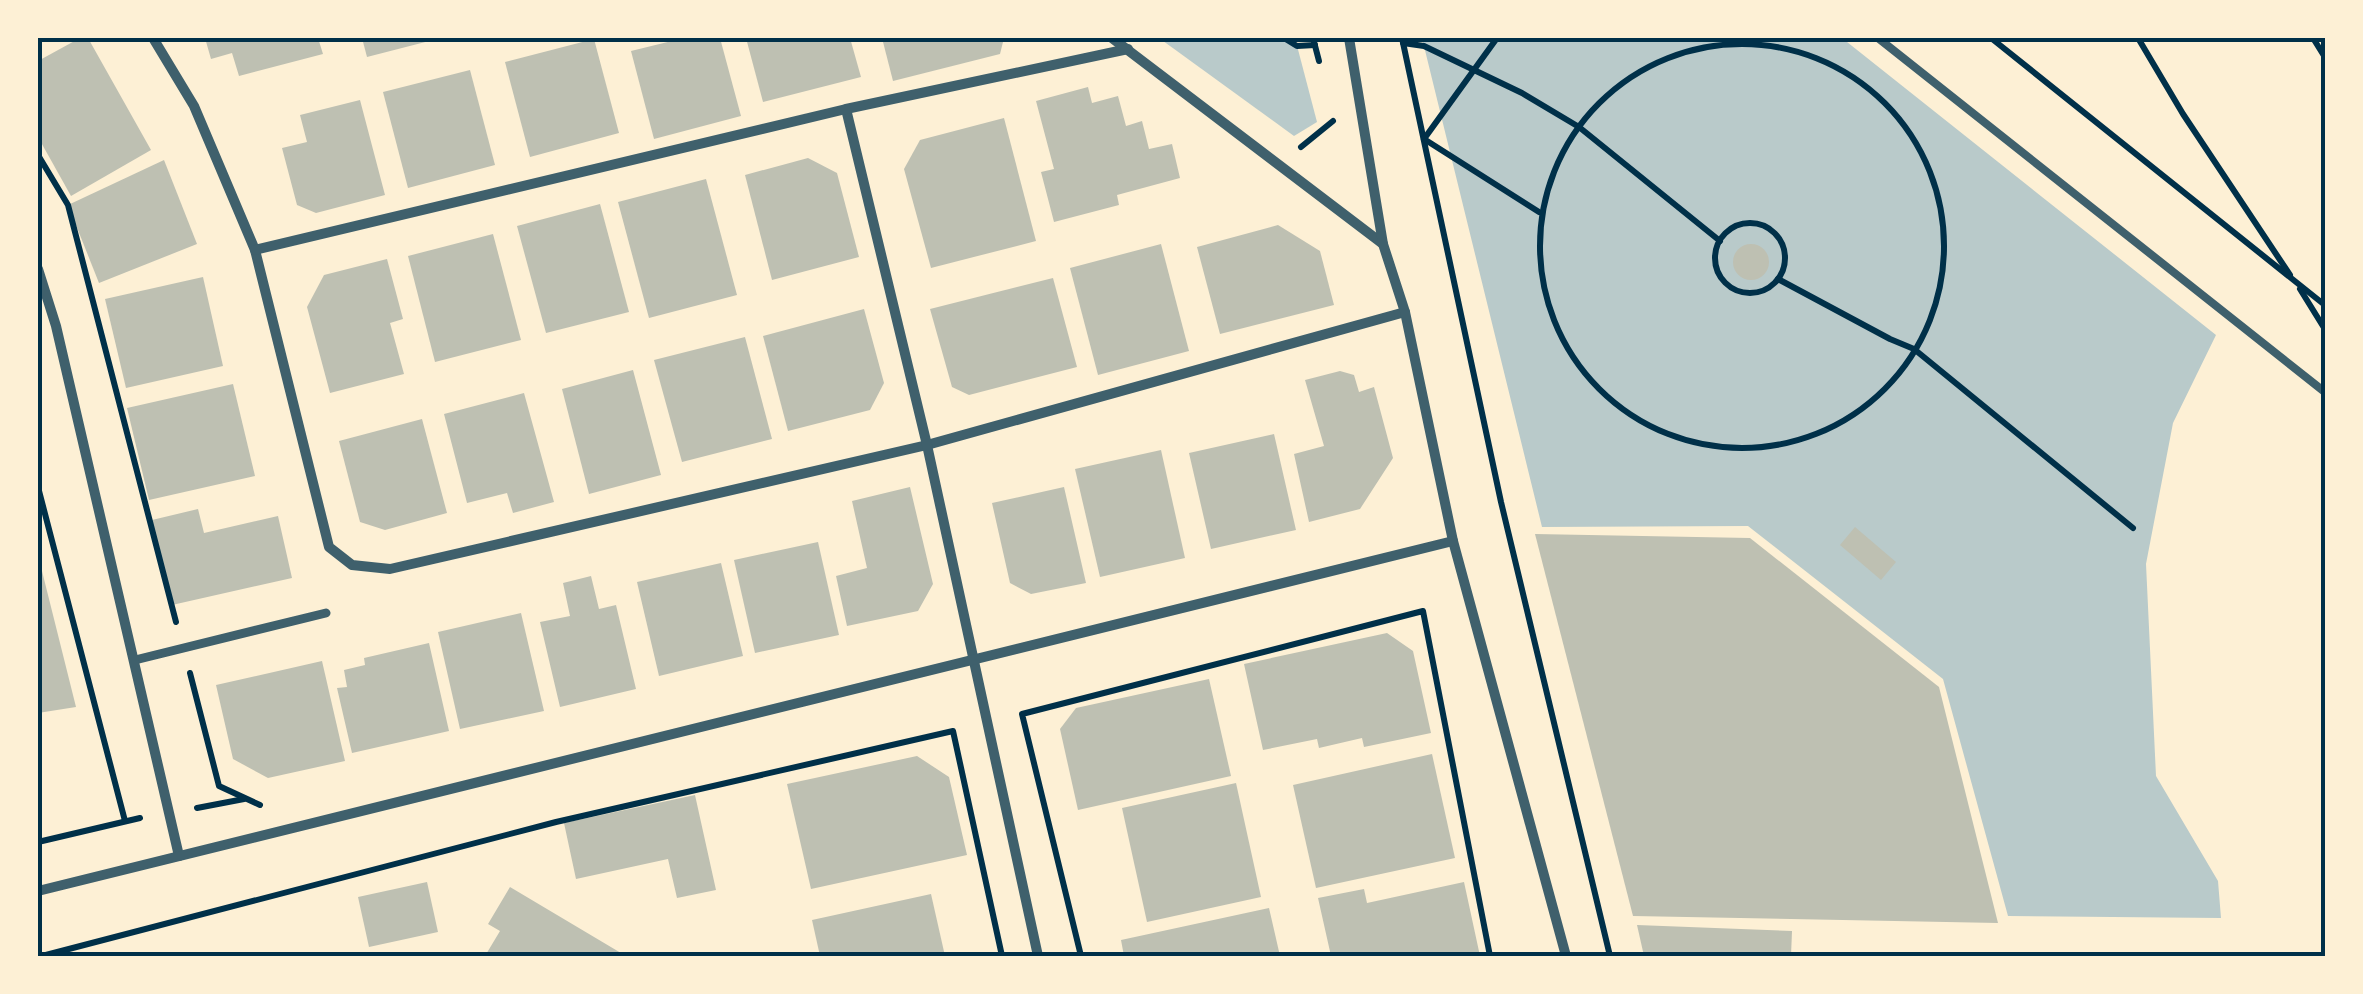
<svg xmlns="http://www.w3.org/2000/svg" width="2363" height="994" viewBox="0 0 2363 994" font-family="'PT Sans Narrow',sans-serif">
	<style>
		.green { fill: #b9caca }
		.building { fill: #bec0b2 }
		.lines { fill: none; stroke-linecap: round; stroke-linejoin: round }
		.path { stroke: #003049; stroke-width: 6 }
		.service { stroke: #3f606c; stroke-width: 8 }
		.pedestrian { stroke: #3f606c; stroke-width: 9 }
		.minor { stroke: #3f606c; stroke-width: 10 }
		.neatline { fill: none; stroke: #003049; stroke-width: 4 }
	</style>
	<rect width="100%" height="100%" fill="#fdf0d5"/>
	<!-- green -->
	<g class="green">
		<polygon points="1159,38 1295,38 1317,122 1294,136"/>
		<polygon points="1422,38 1842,38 2216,335 2173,423 2146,564 2156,776 2218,881 2221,918 2008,916 1943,679 1748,526 1542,527"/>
	</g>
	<!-- building -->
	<g class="building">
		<polygon points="80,38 88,38 151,150 71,196 38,137 38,61"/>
		<polygon points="205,38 318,38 323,54 239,76 232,53 211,59"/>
		<polygon points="362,38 437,38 437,39 367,57"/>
		<polygon points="684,38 720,38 741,116 654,139 631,51"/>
		<polygon points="746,38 850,38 861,77 763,102"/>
		<polygon points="882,38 1004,38 1000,54 893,81"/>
		<polygon points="594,39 619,133 530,157 505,62"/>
		<polygon points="470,70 495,165 408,188 383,92"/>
		<polygon points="1088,87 1092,103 1118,96 1126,126 1142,121 1149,149 1172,144 1180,178 1117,195 1119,205 1054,222 1041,172 1054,169 1036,101"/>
		<polygon points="360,100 385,195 316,213 297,205 282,148 307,142 300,115"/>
		<polygon points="1004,118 1036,241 931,268 904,169 920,140"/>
		<polygon points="808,158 837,173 859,257 772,280 745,175"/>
		<polygon points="164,160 197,244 99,283 68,205"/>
		<polygon points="706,179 737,295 649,318 618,202"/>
		<polygon points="600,204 629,312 546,333 517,226"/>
		<polygon points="1278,225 1320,251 1334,305 1220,334 1197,247"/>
		<polygon points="493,234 521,340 435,362 408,256"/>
		<polygon points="1161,244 1189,351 1098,375 1070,268"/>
		<circle cx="1751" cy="262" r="18"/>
		<polygon points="387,259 403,319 390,323 404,374 330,393 307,307 324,275"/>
		<polygon points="203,277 223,366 126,388 105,299"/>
		<polygon points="1053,278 1077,367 969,395 952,387 930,309"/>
		<polygon points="864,309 884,383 870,410 788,431 763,336"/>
		<polygon points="745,337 772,439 682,462 654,360"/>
		<polygon points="633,370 661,475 589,494 562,389"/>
		<polygon points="1340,371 1354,375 1359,392 1374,387 1393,458 1360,509 1309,522 1294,454 1324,446 1305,380"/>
		<polygon points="233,384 255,476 149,500 127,408"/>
		<polygon points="524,393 554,502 513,513 507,493 467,503 444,414"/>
		<polygon points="422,419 447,513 385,530 360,522 339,441"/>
		<polygon points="1274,434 1296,530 1211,549 1189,453"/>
		<polygon points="1161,450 1185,558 1100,577 1075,469"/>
		<polygon points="910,487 933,584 918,611 847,626 836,576 867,568 852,501"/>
		<polygon points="1064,487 1086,583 1031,594 1010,583 992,503"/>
		<polygon points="198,509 204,533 278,516 292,578 172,605 152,520"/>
		<polygon points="1855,527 1896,562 1881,580 1840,545"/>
		<polygon points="1535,534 1750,538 1939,687 1998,923 1633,916"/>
		<polygon points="818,542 839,635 755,653 734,560"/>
		<polygon points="39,559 76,707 38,713 38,560"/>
		<polygon points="721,563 743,656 659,676 637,582"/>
		<polygon points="591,576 599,609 616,605 636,689 560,707 540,622 570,616 563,583"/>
		<polygon points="521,613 544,711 460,729 438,632"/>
		<polygon points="1387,633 1413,651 1431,733 1364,747 1362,738 1319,748 1317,739 1263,750 1244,664"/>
		<polygon points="429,643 449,731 352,753 337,688 347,687 344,670 365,665 364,658"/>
		<polygon points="322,661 345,761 268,778 233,759 216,685"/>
		<polygon points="1209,679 1231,776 1078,810 1060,729 1076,708"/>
		<polygon points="1432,754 1455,858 1316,888 1293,785"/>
		<polygon points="917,756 949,777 967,855 811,889 787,784"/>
		<polygon points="1236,783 1261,897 1147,922 1122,808"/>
		<polygon points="695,795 716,890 677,898 668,859 576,879 564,823"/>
		<polygon points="427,882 438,932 369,947 358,897"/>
		<polygon points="1464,882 1480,956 1331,956 1318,898 1364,889 1367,903"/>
		<polygon points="510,887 626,956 485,956 500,931 488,924"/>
		<polygon points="931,894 945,956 820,956 812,920"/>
		<polygon points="1269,908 1280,956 1124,956 1121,940"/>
		<polygon points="1637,925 1792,931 1791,956 1644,956"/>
	</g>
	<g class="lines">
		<!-- path -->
		<g class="path">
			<polyline points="1284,38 1297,46 1315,45"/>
			<polyline points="1313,38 1319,61"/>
			<polyline points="1402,38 1501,502 1610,956"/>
			<polyline points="1497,38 1424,139 1539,212"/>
			<polyline points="1991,38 2326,306"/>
			<polyline points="2138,38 2183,114 2290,275"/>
			<polyline points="2313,38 2326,59"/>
			<polyline points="1403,43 1424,46 1522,93 1579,127 1720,241"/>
			<circle cx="1742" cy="246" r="202"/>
			<polyline points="1301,147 1333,121"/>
			<polyline points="38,155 68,205 176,622"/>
			<circle cx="1750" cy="258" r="35"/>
			<polyline points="1778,279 1890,339 1914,349 2133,528"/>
			<polyline points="2300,289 2326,331"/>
			<polyline points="38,487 125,821"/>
			<polyline points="190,673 219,786 260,805"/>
			<polyline points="197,808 244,799"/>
			<polyline points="38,842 140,818"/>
			<polyline points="42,956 556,822 953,731 1002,956"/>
			<polyline points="1081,956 1022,714 1423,611 1490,956"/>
		</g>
		<!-- service -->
		<polyline class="service" points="1878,38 2326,393"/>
		<!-- pedestrian -->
		<polyline class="pedestrian" points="135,660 326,613"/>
		<!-- minor -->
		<g class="minor">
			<polyline points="153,38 194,106 255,250 329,547 352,565 390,569 927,445 1405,312"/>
			<polyline points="1112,38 1383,244"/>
			<polyline points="1349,38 1383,244 1405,312 1453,541 1566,956"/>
			<polyline points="846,109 927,445 1038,956"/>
			<polyline points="255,250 846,109 1128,49"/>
			<polyline points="38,269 56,326 179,856"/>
			<polyline points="38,891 1453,541"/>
		</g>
	</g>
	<!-- border -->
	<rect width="2363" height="994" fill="none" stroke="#fdf0d5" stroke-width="80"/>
	<rect x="40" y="40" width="2283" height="914" class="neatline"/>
</svg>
